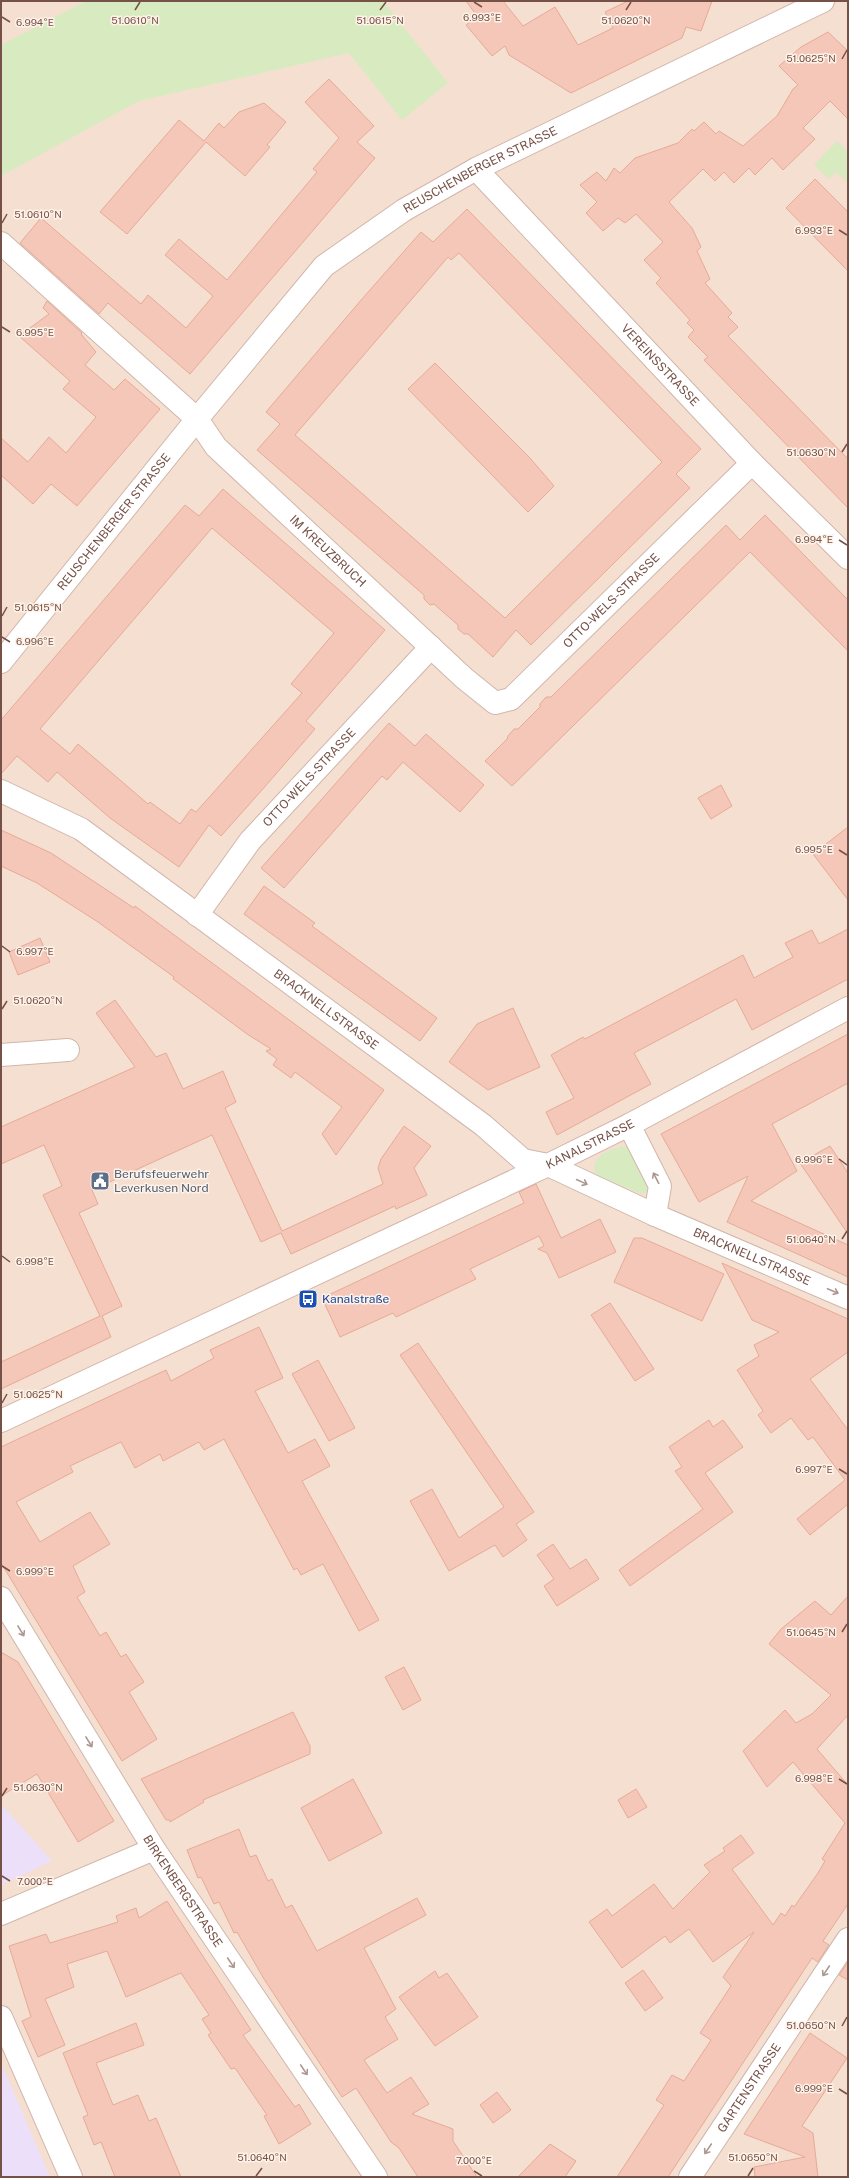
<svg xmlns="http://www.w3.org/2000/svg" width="849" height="2178" viewBox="0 0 849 2178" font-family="'Public Sans',sans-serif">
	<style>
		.residential { fill: #f5dfd0 }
		.education { fill: #ecdff9 }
		.green { fill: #d8ebc0 }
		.building { fill: #f4c7b8; stroke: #e7aa98; fill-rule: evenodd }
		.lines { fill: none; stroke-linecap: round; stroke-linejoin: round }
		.street-casing { stroke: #d1b6ab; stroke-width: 24 }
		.secondary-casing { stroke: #d4b5a8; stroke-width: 24 }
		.street { stroke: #fff; stroke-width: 22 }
		.secondary { stroke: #fff; stroke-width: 22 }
		.oneway { stroke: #ad9791 }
		.ticks { fill: none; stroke: #765147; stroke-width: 1.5 }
		.labels { text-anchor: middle; stroke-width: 3; stroke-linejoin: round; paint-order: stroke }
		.street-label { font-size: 12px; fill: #765147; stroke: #fff3e9 }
		.service-label { font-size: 12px; fill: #4e5e75; stroke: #fff3e9; text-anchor: start }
		.transit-label { font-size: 12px; fill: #164399; stroke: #fff3e9; text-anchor: start }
		.ticks-label { font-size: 10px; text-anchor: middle; fill: #765147; stroke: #fff3e9; stroke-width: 3; stroke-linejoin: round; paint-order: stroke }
	</style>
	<rect width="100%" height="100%" fill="#fdefe2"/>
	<!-- residential -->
	<rect class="residential" x="1" y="1" width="847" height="2176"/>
	<!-- education -->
	<g class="education">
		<polygon points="1,1804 52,1861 1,1885"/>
		<polygon points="1,2063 50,2177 1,2177"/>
	</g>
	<!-- green -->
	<g class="green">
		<polygon points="86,1 364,1 366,3 369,1 383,1 448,83 402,120 349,53 139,101 1,176 1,45"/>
		<polygon points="837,141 848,151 848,183 836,172 829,179 814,165"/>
		<path d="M625,1146L630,1150L650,1189L647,1192L642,1194L597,1176C586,1158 610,1148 625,1146Z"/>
	</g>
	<!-- building -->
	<g class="building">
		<polygon points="466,1 503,1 523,26 555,7 578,45 613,28 605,12 628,1 712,1 701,31 686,27 682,38 571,93 509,55 505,46 492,56 466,25 477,16"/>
		<polygon points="828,32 848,51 848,119 830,101 803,128 815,139 783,170 772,158 755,175 749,168 734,183 724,172 715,181 703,169 669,202 692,228 701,247 697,251 710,279 705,283 732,313 728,317 738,327 728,336 848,459 848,508 704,360 708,357 688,337 694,330 687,323 690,320 656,283 661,278 644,260 663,242 636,214 625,223 618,218 603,231 586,213 597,202 580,185 597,172 606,181 614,168 620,173 635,158 678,143 692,129 694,131 704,122 716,134 719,131 743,146 777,116 793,89 798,85 779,66 801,47"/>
		<polygon points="329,79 374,126 357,142 375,158 190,374 108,303 99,314 20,243 41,218 141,304 148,295 186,328 213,296 165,255 179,239 227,280 317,172 313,169 339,138 305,102"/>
		<polygon points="264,103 286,122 267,145 270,147 245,176 206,142 127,234 100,212 179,120 204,141 219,123 224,128 239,112"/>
		<polygon points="815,179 848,212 848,271 786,208"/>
		<path d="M467,209L701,449L676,474L690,488L531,645L516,630L493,657L468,634H464L458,629V625L434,604L430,605L424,599V595L257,450L280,424L266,412L362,299L421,232L433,242ZM459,253L662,462L505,618L295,435L448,257L451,260Z"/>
		<polygon points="47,301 82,333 81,334 96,352 85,365 114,390 125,379 160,409 77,506 51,484 33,504 1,475 1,438 28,462 49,437 66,453 96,417 63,389 70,381 19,336 49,314 43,308"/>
		<polygon points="435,363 530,458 554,486 528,512 408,389"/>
		<path d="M223,489L385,630L306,721L315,729L262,790L221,836L209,825L179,867L110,818L57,772L48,782L17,756L1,774V720L185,505L199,516ZM212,528L334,633L291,684L302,693L196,812L191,809L180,824L150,802L148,804L78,744L70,754L40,729Z"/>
		<polygon points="765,515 848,600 848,651 750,552 512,786 485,761 507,739 508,736 514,729 518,729 540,707 540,704 546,697 551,697 726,525 740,540"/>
		<polygon points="389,723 415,746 426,734 484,785 460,812 403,762 387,780 382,776 284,888 261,868"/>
		<polygon points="721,785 732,806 711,819 698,798"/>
		<polygon points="848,827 848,900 813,854"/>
		<polygon points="1,830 51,853 134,908 135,906 384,1090 336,1155 322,1134 342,1107 295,1072 291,1078 273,1065 277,1059 266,1051 271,1049 247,1034 173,979 174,977 98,922 37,883 1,866"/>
		<polygon points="264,886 315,923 312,926 437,1018 420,1041 244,914"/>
		<polygon points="848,929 848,979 752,1030 736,999 634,1053 651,1084 557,1135 546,1112 574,1098 551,1055 583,1037 585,1039 743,955 754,978 793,957 785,943 812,930 819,944"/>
		<polygon points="40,938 50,962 18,975 9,952"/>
		<polygon points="115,1000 156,1057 166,1053 183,1089 223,1071 236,1102 225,1108 282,1231 383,1184 378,1168 381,1159 404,1126 431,1146 414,1168 427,1195 396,1209 395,1206 291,1254 281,1233 261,1242 212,1135 92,1190 98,1204 79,1213 122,1306 102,1316 111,1337 1,1389 1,1362 100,1316 43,1195 62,1186 44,1145 1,1164 1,1127 135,1067 96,1013"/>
		<polygon points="513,1008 540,1067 488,1090 449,1062 477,1024"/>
		<polygon points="848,1034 848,1083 772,1124 797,1171 751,1201 848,1245 848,1277 727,1222 748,1176 699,1202 661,1134"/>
		<polygon points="830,1146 848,1173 848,1234 800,1163"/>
		<polygon points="536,1184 561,1238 600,1219 616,1252 559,1278 547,1253 538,1249 544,1246 539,1236 470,1269 476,1279 396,1317 393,1313 340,1337 322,1298 524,1203 519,1192"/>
		<polygon points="634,1238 642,1238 724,1274 702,1321 614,1282"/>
		<polygon points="722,1263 848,1319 848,1352 810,1379 848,1430 848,1504 810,1535 797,1519 845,1480 813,1437 808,1440 791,1418 771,1433 758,1415 763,1411 737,1370 759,1356 754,1345 779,1332 752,1320"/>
		<polygon points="610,1303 654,1369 635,1381 591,1315"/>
		<polygon points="259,1327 283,1378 255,1391 288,1453 315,1439 330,1466 302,1481 379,1620 359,1631 323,1564 301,1575 297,1568 294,1570 224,1439 204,1450 199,1442 163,1461 160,1454 135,1468 121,1442 70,1466 73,1472 16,1502 40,1542 90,1512 110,1544 73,1566 85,1592 77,1597 100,1636 106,1632 121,1657 126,1654 144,1682 129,1692 157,1739 122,1761 1,1563 1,1447 166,1370 171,1381 214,1358 210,1350"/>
		<polygon points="418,1343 534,1512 516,1524 527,1540 503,1557 495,1545 449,1571 410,1501 432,1489 459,1538 504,1507 400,1355"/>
		<polygon points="318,1360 355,1428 329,1441 292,1374"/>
		<polygon points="709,1420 713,1427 723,1420 743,1447 705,1473 733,1512 630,1586 619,1570 703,1509 675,1471 682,1467 669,1447"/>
		<polygon points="553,1544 570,1569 586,1559 599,1579 557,1606 544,1586 554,1579 537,1555"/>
		<polygon points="848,1596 848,1715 817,1749 848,1785 848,1904 823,1941 829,1945 818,1962 812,1958 668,2177 617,2177 664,2105 656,2100 672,2075 684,2081 711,2040 700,2033 731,1986 723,1977 754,1932 713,1962 689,1929 670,1943 665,1936 622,1968 589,1922 607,1909 612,1916 654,1884 673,1909 710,1872 704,1865 725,1851 723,1848 741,1835 754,1853 732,1869 773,1925 781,1913 785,1916 792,1905 794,1907 818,1873 825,1861 822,1859 845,1823 793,1762 767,1787 743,1751 785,1710 796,1723 812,1714 831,1695 769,1644 781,1629 815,1601 831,1615"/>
		<polygon points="1,1652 18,1662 114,1821 78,1842 37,1774 1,1796"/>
		<polygon points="404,1667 421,1700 403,1710 385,1677"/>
		<polygon points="293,1712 310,1746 310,1754 203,1800 204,1802 170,1822 170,1820 166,1820 141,1779"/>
		<polygon points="353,1779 382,1833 329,1861 301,1808"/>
		<polygon points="636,1789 647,1807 628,1818 618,1800"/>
		<polygon points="239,1829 250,1857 256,1855 268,1881 272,1879 286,1908 292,1905 317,1951 417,1898 426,1915 364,1948 396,2009 385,2017 398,2039 364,2060 387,2093 411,2077 429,2104 412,2114 453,2129 453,2141 477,2177 418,2177 399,2148 391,2142 356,2088 342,2097 264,1979 237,1932 234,1933 219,1902 214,1904 201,1877 198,1878 187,1850"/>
		<polygon points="167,1901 251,2030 243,2035 295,2107 299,2104 311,2124 279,2144 264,2116 267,2115 235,2068 231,2069 208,2035 211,2033 202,2019 209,2015 181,1973 126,1997 107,1951 67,1964 74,1987 45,1999 65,2045 38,2057 22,2021 31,2017 9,1946 46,1934 50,1943 118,1922 116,1916 136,1908 139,1918"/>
		<polygon points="848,1962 848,1980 839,1975"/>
		<polygon points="643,1970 663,1998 645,2011 625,1983"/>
		<polygon points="435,1971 439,1978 447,1973 478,2017 435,2046 399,1997"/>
		<polygon points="136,2023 144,2045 96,2063 113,2105 138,2095 149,2121 156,2118 181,2177 115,2177 101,2142 94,2145 83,2117 88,2115 63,2053"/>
		<polygon points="810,2033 847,2058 802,2126 813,2133 818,2177 755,2177 754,2167 805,2157 744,2134"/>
		<polygon points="497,2092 511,2110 493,2123 480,2105"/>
		<polygon points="550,2144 576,2161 565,2177 518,2177"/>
	</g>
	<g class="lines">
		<!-- street casing -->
		<g class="street-casing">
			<g id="street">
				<path id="s1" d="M476,169L752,463L848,558"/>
				<path id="s2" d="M1,243L197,419L216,447L464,678L495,703L511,699L752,463"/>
				<path id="s3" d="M1,662L197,419L324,266L404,210L476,169L823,1"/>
				<path id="s4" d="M1,791L81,829L483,1125L523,1160L548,1165L655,1215L848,1298"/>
				<path id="s5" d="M197,915L250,841L431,647"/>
				<polyline points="1,1055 68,1050"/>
				<polyline points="629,1125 660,1186 655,1215"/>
				<path id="s6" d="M1,1598L154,1849L376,2177"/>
				<polyline points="1,1914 154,1849"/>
				<polyline points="1,2017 71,2177"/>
				<path id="s7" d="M690,2177L848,1939"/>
			</g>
		</g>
		<!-- secondary casing -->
		<g class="secondary-casing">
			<g id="secondary">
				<path id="s8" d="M1,1421L548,1165L629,1125L848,1008"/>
			</g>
		</g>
		<!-- street -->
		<use href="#street" class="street"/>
		<!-- secondary -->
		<use href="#secondary" class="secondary"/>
	</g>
	<!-- one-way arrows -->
	<defs><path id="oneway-shaft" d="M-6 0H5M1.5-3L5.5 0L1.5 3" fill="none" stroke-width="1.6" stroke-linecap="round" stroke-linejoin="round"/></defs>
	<g class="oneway">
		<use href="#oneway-shaft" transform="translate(656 1178) rotate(-117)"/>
		<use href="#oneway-shaft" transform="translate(582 1182) rotate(25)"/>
		<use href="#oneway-shaft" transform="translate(833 1291) rotate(23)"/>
		<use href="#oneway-shaft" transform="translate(21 1631) rotate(59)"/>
		<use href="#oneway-shaft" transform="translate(89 1742) rotate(59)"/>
		<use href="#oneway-shaft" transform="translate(231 1963) rotate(56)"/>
		<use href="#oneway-shaft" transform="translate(826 1971) rotate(124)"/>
		<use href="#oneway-shaft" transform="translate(304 2070) rotate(56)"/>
		<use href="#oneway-shaft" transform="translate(708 2149) rotate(124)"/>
	</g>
	<!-- ticks -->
	<path class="ticks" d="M474,2L482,7M135,10L140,2M380,10L386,2M626,10L631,2M2,17L10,22M842,59L847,50M2,223L7,214M839,230L847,235M2,327L10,332M842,452L847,444M839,540L847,545M2,616L7,607M2,637L10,642M839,850L847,855M2,946L10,952M2,1009L7,1001M839,1159L847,1165M842,1239L847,1231M2,1256L10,1262M2,1403L7,1394M839,1469L847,1474M2,1566L10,1571M842,1632L847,1624M839,1779L847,1784M2,1796L7,1788M2,1876L10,1881M842,2026L847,2017M839,2089L847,2094M474,2171L482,2176M256,2176L262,2168M748,2176L753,2168"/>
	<!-- icons -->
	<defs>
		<g id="civic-square" transform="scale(1)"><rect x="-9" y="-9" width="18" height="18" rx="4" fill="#5c6f8a" stroke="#fff3e9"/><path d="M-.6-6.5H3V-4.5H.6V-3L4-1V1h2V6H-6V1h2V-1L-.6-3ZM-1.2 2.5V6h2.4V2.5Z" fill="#fff"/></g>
		<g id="bus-square" transform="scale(1)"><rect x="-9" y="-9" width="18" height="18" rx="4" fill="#1a4fb4" stroke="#fff3e9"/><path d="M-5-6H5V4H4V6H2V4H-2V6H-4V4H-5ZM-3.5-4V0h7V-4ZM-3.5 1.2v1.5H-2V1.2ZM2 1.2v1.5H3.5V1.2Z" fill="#fff"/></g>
	</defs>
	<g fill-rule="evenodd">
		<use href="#civic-square" x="100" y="1181"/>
		<use href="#bus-square" x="308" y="1299"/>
	</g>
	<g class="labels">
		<!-- street labels -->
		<g class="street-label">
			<text dy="4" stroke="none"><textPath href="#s3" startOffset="695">REUSCHENBERGER STRASSE</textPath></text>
			<text dy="4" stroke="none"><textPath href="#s1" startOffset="269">VEREINSSTRASSE</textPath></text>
			<text dy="4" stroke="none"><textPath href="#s3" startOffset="180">REUSCHENBERGER STRASSE</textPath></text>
			<text dy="4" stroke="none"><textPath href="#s2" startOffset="450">IM KREUZBRUCH</textPath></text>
			<text dy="4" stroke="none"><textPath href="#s2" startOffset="833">OTTO-WELS-STRASSE</textPath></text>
			<text dy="4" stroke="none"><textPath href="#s5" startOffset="178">OTTO-WELS-STRASSE</textPath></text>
			<text dy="4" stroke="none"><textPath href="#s4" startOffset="393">BRACKNELLSTRASSE</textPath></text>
			<text dy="4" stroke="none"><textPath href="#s8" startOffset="651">KANALSTRASSE</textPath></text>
			<text dy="4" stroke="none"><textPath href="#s4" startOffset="890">BRACKNELLSTRASSE</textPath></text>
			<text dy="4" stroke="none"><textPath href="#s6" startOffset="345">BIRKENBERGSTRASSE</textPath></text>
			<text dy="4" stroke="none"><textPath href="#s7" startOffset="107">GARTENSTRASSE</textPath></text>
		</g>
		<!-- service labels -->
		<g class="service-label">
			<text x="114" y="1178">Berufsfeuerwehr<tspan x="114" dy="14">Leverkusen Nord</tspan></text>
		</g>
		<!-- transit labels -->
		<g class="transit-label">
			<text x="322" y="1303">Kanalstraße</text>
		</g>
	</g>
	<g class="ticks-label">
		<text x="482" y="21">6.993°E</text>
		<text x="135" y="24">51.0610°N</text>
		<text x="380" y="24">51.0615°N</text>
		<text x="626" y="24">51.0620°N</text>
		<text x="35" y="26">6.994°E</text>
		<text x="811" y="62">51.0625°N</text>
		<text x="38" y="218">51.0610°N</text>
		<text x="814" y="234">6.993°E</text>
		<text x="35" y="336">6.995°E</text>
		<text x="811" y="456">51.0630°N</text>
		<text x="814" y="543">6.994°E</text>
		<text x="38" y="611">51.0615°N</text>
		<text x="35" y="645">6.996°E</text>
		<text x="814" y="853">6.995°E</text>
		<text x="35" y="955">6.997°E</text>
		<text x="38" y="1004">51.0620°N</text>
		<text x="814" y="1163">6.996°E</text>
		<text x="811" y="1243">51.0640°N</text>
		<text x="35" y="1265">6.998°E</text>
		<text x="38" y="1398">51.0625°N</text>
		<text x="814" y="1473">6.997°E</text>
		<text x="35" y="1575">6.999°E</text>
		<text x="811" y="1636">51.0645°N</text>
		<text x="814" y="1782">6.998°E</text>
		<text x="38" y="1791">51.0630°N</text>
		<text x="35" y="1885">7.000°E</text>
		<text x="811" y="2029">51.0650°N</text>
		<text x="814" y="2092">6.999°E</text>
		<text x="262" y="2161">51.0640°N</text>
		<text x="753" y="2161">51.0650°N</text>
		<text x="474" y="2164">7.000°E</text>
	</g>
	<!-- border -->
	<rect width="849" height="2178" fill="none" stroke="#765147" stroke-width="4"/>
</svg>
